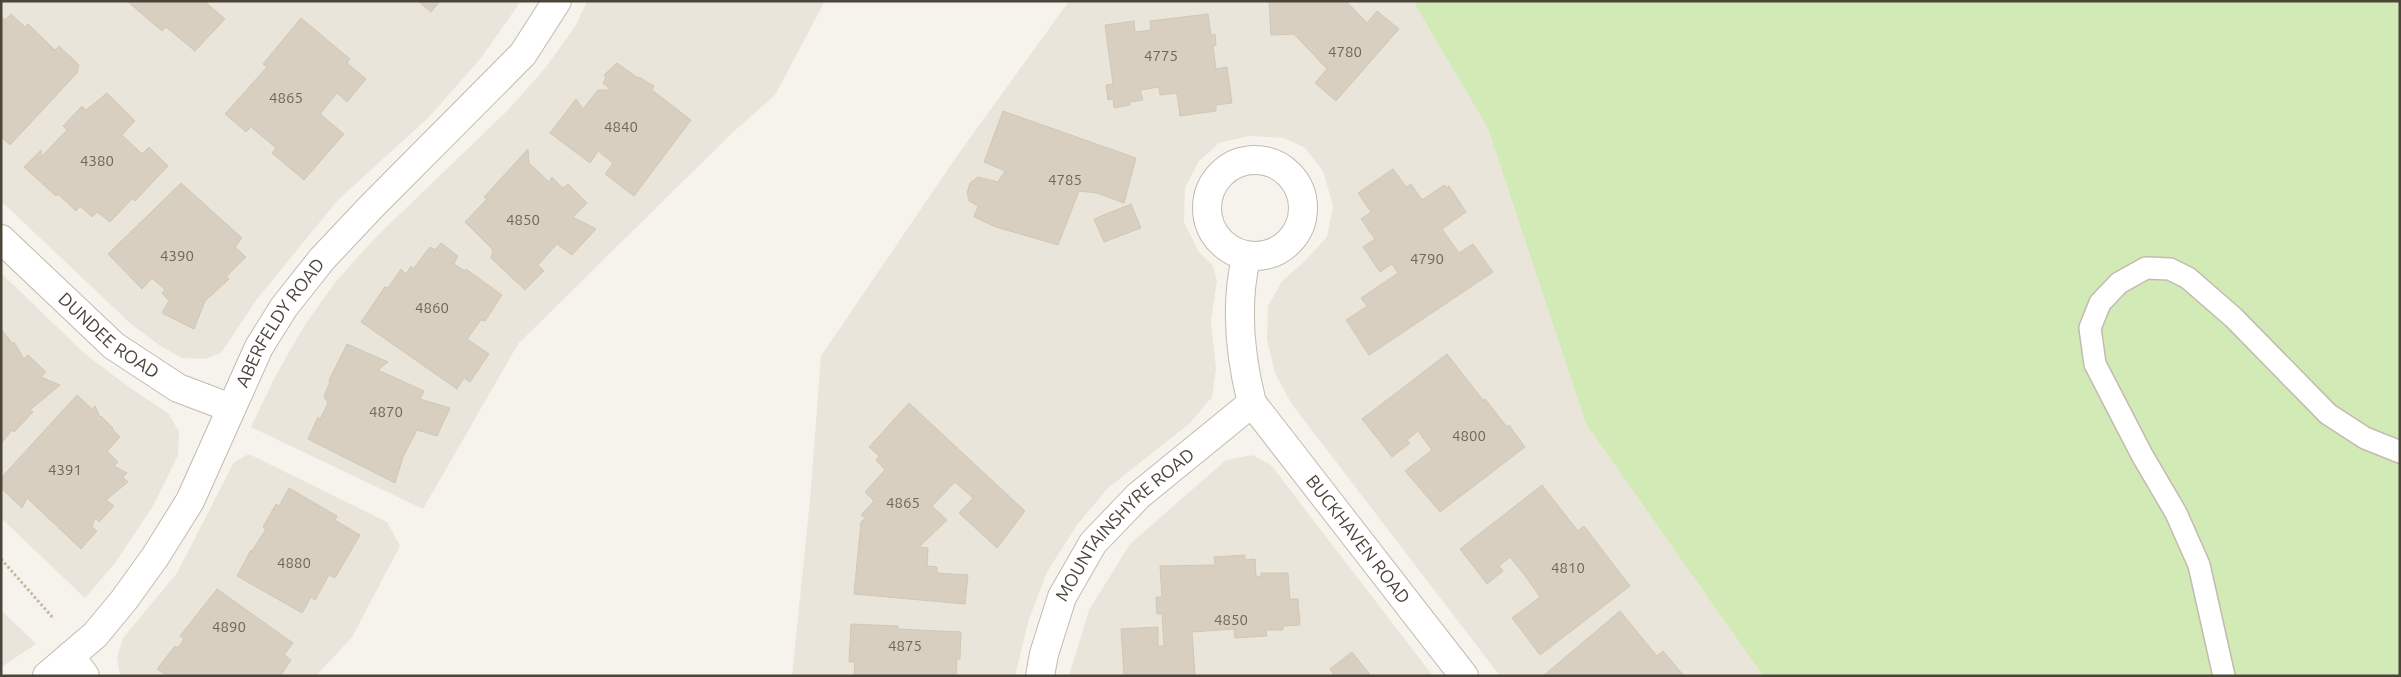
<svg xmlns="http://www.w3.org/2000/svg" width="2401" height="677" viewBox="0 0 2401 677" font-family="Ubuntu,sans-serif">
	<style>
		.residential { fill: #eae5da }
		.green { fill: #d2eab5 }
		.building { fill: #d8cfc1; stroke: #d3c7b4 }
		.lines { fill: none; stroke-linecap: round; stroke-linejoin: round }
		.lane-casing { stroke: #c2bbae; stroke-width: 24 }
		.street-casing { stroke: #c2bbae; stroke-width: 30 }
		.path { stroke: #c4b79f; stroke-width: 3; stroke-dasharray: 2.5 2.5; stroke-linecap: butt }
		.lane { stroke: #fff; stroke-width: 21 }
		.street { stroke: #fff; stroke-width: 28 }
		.labels { text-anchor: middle; stroke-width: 4; stroke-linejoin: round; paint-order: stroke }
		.number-label { font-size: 15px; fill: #6e675b }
		.street-label { font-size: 18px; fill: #4b4439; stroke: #fff }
	</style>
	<rect width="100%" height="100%" fill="#f6f3ec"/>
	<!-- residential -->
	<g class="residential">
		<polygon points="1,1 521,1 481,58 429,117 338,200 257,299 221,353 205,359 182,358 159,345 131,324 1,201"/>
		<polygon points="587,1 825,1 775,95 731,134 518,344 423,509 251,427 275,377 304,326 337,280 376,237 508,110 546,67 576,25"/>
		<polygon points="1069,1 1413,1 1488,129 1586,424 1763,676 1500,676 1291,403 1275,373 1267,339 1268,306 1282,281 1305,261 1327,237 1333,206 1323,171 1305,148 1284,138 1249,136 1219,143 1199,161 1185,188 1184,222 1199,252 1213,266 1217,281 1211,321 1216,369 1212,397 1190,423 1108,488 1077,525 1047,572 1029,619 1015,676 792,676 810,500 821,356 957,156"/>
		<polygon points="1,273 84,353 130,388 169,414 179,432 178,455 153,506 115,563 85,598 1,518"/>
		<polygon points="249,454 387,522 400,546 352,637 316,676 120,676 117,657 123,638 177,573 234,462"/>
		<polygon points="1252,455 1271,465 1433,676 1069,676 1089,610 1130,544 1226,460"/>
		<polygon points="1,610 36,644 1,667"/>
	</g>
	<!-- green -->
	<polygon class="green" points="1413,1 2400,1 2400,676 1763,676 1586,424 1488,129"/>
	<!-- building -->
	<g class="building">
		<polygon points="127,1 204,1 225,19 195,51 166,27 162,31"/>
		<polygon points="418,1 440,1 431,12"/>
		<polygon points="1269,1 1346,1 1367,23 1377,11 1399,29 1336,101 1315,83 1327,69 1294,34 1271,35"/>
		<polygon points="11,14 25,27 28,24 55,50 59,46 79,65 77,73 10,145 1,137 1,16 5,20"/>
		<polygon points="1208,14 1211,35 1215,34 1216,45 1213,46 1216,69 1227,67 1232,103 1216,105 1216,111 1180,116 1177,93 1160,95 1159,87 1140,90 1143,100 1130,102 1130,105 1114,108 1113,99 1108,100 1106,85 1113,84 1105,25 1134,21 1135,32 1151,30 1150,21"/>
		<polygon points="301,18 350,59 347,63 366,79 347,102 337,93 320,114 344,134 304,180 272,153 276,148 251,127 246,132 225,114 267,67 263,64"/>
		<polygon points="617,63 638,78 639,77 654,86 652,90 691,120 634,196 605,174 613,163 598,151 590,163 550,133 576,99 583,109 598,90 609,90 610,89 603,83 606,77 604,75"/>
		<polygon points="107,93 135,121 122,135 142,154 149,147 168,166 135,201 132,199 110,222 97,212 92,217 80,206 76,211 58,194 56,196 24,167 41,150 41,157 67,130 63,126 82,106 86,110"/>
		<polygon points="1003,111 1136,158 1124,203 1097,193 1079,191 1058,245 996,227 974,217 978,206 969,201 967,193 970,183 978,177 998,182 1005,171 984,162"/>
		<polygon points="528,149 529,163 549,182 552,177 563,188 568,184 587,203 573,217 596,229 572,255 557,244 538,265 544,271 525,290 491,258 493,250 465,222 487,199 484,197"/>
		<polygon points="1393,169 1406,187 1411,184 1422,200 1444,185 1446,188 1449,186 1466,212 1442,229 1459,253 1473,244 1493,272 1369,355 1346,320 1367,306 1361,298 1398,273 1392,264 1380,272 1363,247 1375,239 1361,219 1371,212 1358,193"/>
		<polygon points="181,183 242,238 235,247 246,257 226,277 229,279 205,301 194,329 162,313 169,301 162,293 165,290 152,278 142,289 108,254"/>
		<polygon points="1131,204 1141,228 1104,242 1094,219"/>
		<polygon points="441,243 458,256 454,264 465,271 466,269 502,295 485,321 481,320 467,339 489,354 470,382 464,378 457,389 361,322 385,287 388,288 401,269 406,274 411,266 413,269 430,247 435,250"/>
		<polygon points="1,329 13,344 14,342 24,359 28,355 46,372 41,377 60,385 30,410 33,412 14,432 12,430 1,444"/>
		<polygon points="347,344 388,362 378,370 424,391 420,399 450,408 437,436 417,430 403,457 395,483 308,439 318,417 320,420 328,403 324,396 330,382 329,380"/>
		<polygon points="1447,354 1483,400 1485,399 1507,427 1509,425 1525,447 1440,512 1405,471 1432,450 1418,431 1407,440 1410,443 1392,457 1362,419"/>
		<polygon points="77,395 92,409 95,406 100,417 101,416 113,428 112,429 120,437 107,451 118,462 114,466 127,473 123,477 128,482 106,500 114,506 99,522 95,518 92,527 97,531 81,549 27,498 22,508 1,488 1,478"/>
		<polygon points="909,403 1025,511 997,548 959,513 973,498 955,482 932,506 947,520 919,547 928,548 927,566 937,567 937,573 968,575 965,604 854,594 861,522 865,518 861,515 874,501 865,492 885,470 876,460 879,456 869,447"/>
		<polygon points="1542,485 1578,531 1584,526 1630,586 1540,655 1512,618 1540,597 1526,577 1510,557 1499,566 1503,571 1487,584 1460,549"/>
		<polygon points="289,488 337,516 335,520 360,535 335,578 329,575 315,600 311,597 302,613 237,576 251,550 252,551 266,529 263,527 276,504 279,506"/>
		<polygon points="1245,555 1245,560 1255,559 1256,577 1261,576 1261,573 1288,573 1290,599 1298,599 1300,625 1283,626 1283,630 1266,630 1267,636 1235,638 1234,629 1192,632 1195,676 1124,676 1121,629 1158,627 1158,646 1164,646 1162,614 1157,614 1156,597 1162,597 1160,566 1215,565 1214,557"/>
		<polygon points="217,589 293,643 284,655 291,660 280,676 167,676 157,669 175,646 178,648 184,639 180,636"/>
		<polygon points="1620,611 1657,656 1663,651 1684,676 1543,676"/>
		<polygon points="851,624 898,626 898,629 961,632 960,659 957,659 956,676 854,676 855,662 849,662"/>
		<polygon points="1352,652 1371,676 1335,676 1330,669"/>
	</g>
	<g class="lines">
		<!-- lane casing -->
		<g class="lane-casing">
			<polyline id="lane" points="2224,676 2199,565 2176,513 2142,455 2095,364 2090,328 2100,303 2119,283 2146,268 2170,269 2188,278 2234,318 2328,414 2365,438 2400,452"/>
		</g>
		<!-- street casing -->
		<g class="street-casing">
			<g id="street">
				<circle cx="1255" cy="208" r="48"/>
				<path id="s1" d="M1,239L114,346L178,388L231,408"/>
				<path id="s2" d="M1246,258C1235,305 1240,356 1252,403L1464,676"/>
				<polyline points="70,656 85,676"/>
				<path id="s3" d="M47,676L95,635L124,600L155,557L190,501L259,347L284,307L322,259L371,207L523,54L557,1"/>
				<path id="s4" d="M1040,676L1044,654L1062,597L1093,543L1138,496L1252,403"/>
			</g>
		</g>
		<!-- path -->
		<polyline class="path" points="1,559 54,619"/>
		<!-- lane -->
		<use href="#lane" class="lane"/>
		<!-- street -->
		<use href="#street" class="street"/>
	</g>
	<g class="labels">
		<!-- number labels -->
		<g class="number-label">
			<text x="1345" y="57">4780</text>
			<text x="1161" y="61">4775</text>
			<text x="286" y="103">4865</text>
			<text x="621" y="132">4840</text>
			<text x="97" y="166">4380</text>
			<text x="1065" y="185">4785</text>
			<text x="523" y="225">4850</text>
			<text x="177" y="261">4390</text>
			<text x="1427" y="264">4790</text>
			<text x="432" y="313">4860</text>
			<text x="386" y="417">4870</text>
			<text x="1469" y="441">4800</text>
			<text x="65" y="475">4391</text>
			<text x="903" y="508">4865</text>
			<text x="294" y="568">4880</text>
			<text x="1568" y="573">4810</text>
			<text x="1231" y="625">4850</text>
			<text x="229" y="632">4890</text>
			<text x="905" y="651">4875</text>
		</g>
		<!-- street labels -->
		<g class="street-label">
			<text dy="6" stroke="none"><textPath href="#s3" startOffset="428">ABERFELDY ROAD</textPath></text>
			<text dy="6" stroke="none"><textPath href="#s1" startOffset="145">DUNDEE ROAD</textPath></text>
			<text dy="6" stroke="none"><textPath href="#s4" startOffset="179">MOUNTAINSHYRE ROAD</textPath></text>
			<text dy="6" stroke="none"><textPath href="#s2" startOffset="319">BUCKHAVEN ROAD</textPath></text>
		</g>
	</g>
	<!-- border -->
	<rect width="2401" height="677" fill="none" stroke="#4b4439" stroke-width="5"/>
</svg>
